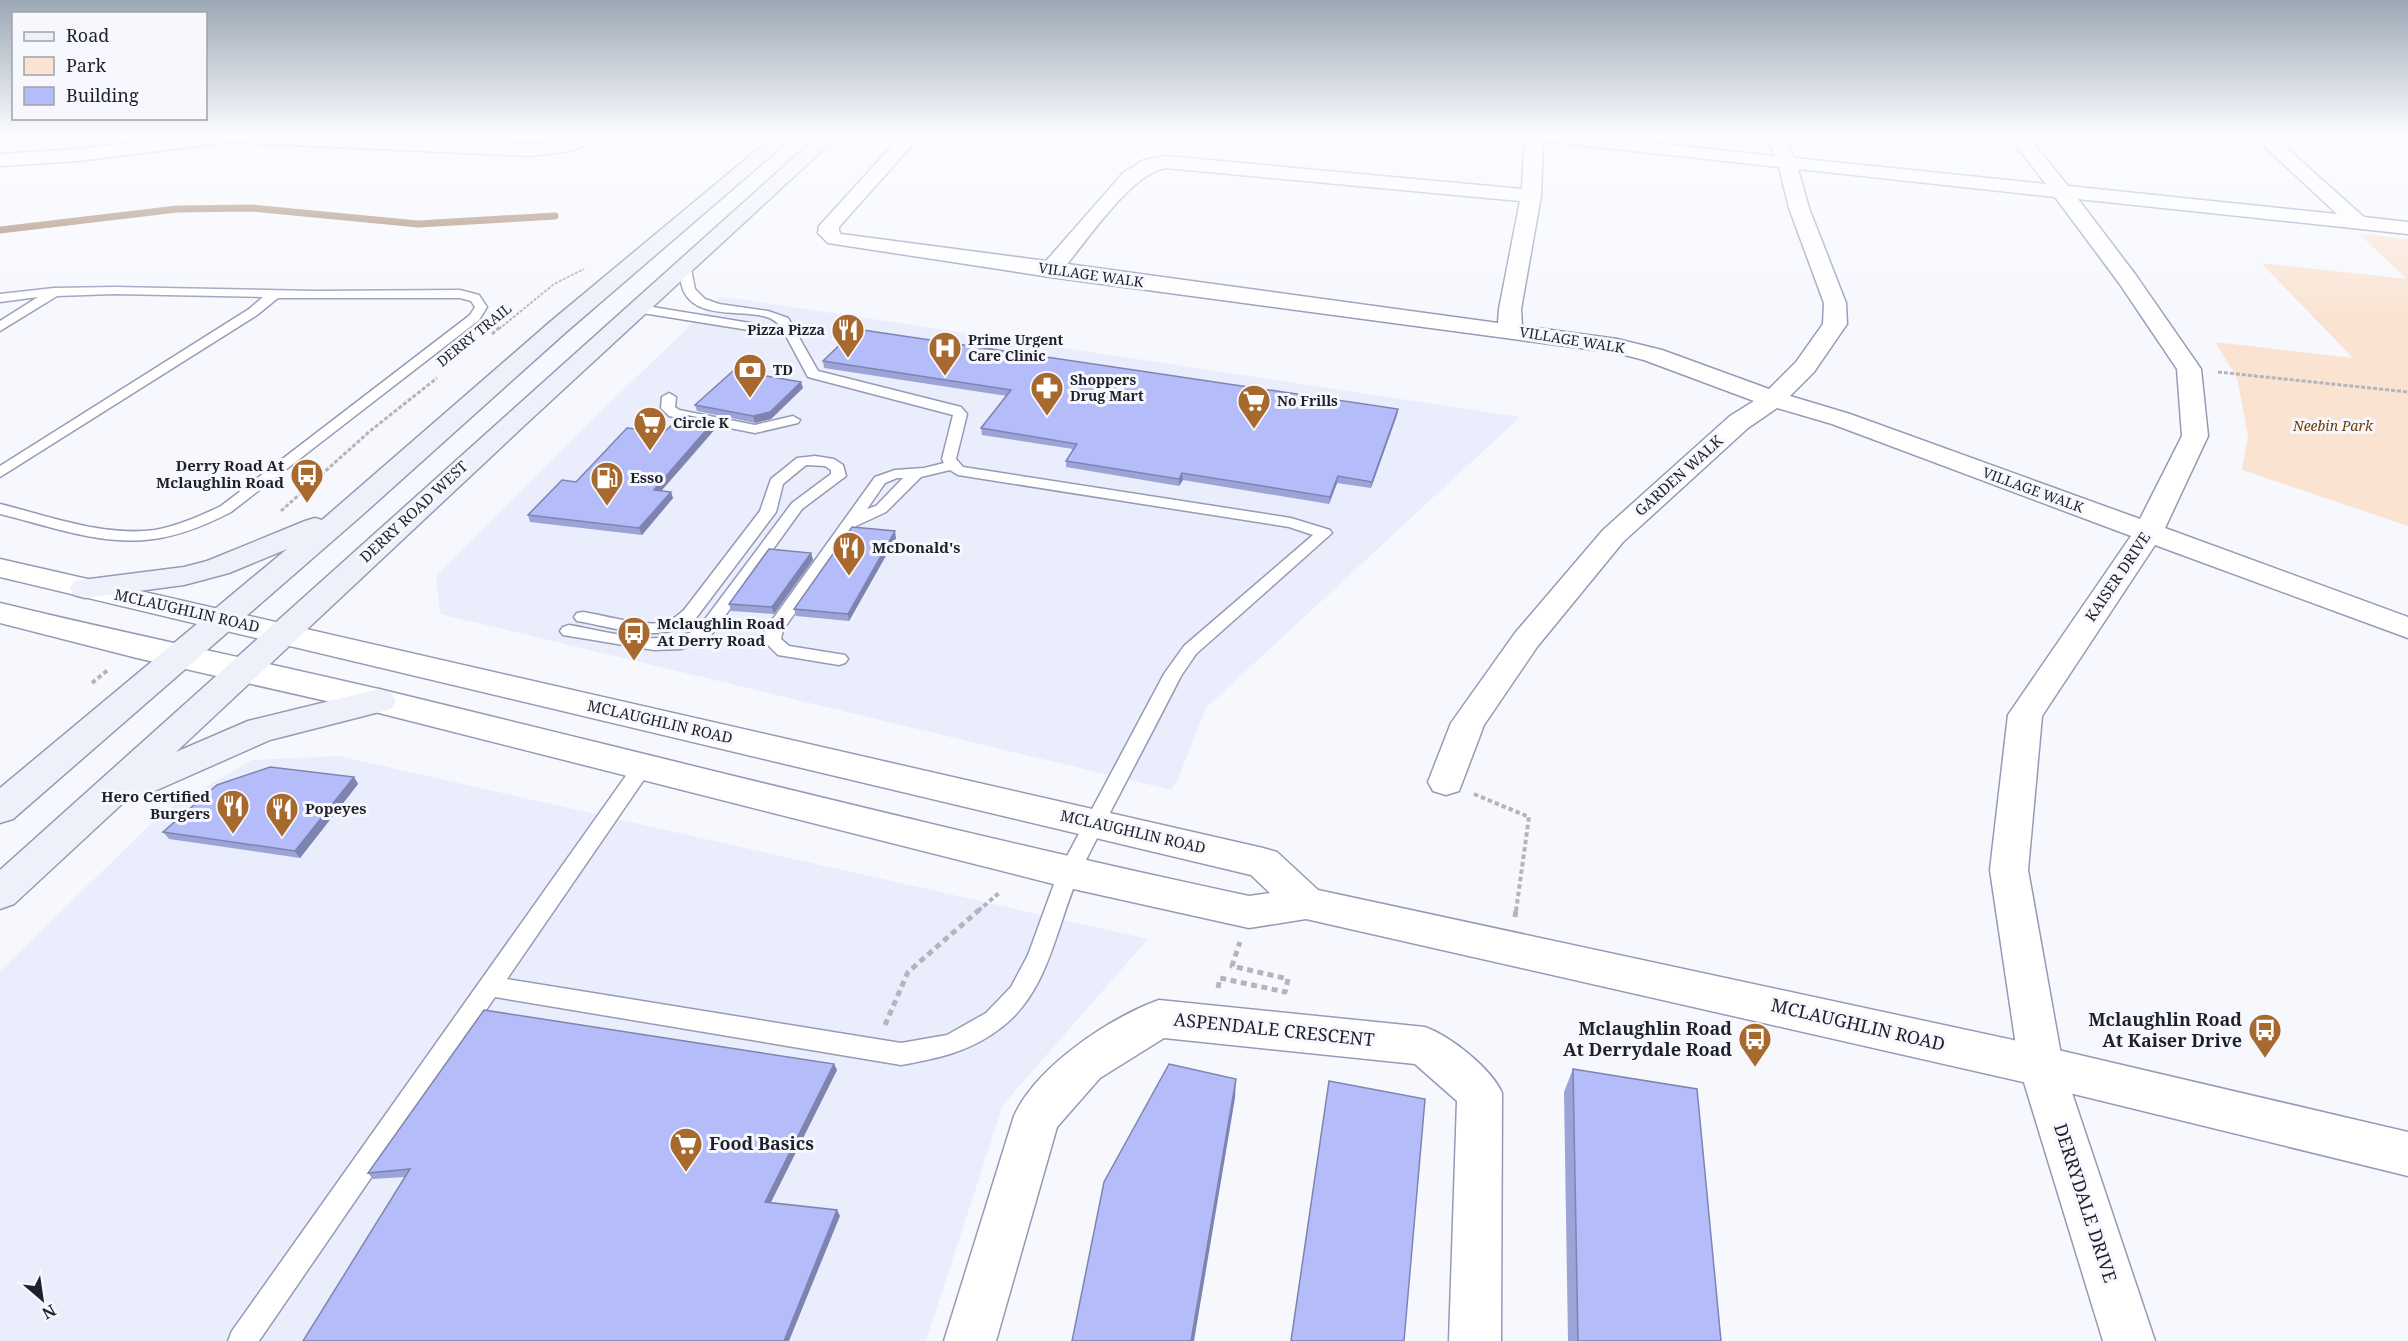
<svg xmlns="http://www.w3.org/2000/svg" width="2408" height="1341" viewBox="0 0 2408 1341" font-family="'Noto Serif',serif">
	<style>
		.built { fill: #eaedfc }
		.green { fill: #fae3d1 }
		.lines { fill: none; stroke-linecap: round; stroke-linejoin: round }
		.stream { stroke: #977356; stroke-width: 7 }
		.service-casing { stroke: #969ab6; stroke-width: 3 }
		.minor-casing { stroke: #969ab6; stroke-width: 3 }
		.tertiary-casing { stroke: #969ab6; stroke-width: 3 }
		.secondary-casing { stroke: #969ab6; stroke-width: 3 }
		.path-far3 { stroke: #b4b5bc; stroke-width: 2; stroke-dasharray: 3 1.5; stroke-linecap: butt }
		.path-far2 { stroke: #b4b5bc; stroke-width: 3; stroke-dasharray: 4 2; stroke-linecap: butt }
		.path-far1 { stroke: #b4b5bc; stroke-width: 4; stroke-dasharray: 4.5 3; stroke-linecap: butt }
		.path { stroke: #b4b5bc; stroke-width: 5; stroke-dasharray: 6 4.5; stroke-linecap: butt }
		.service { fill: #fff; fill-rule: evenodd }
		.minor { fill: #fff; fill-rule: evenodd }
		.tertiary { fill: #fff; fill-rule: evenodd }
		.secondary { fill: #eef0fa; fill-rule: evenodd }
		.wall { fill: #9ba3d7 }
		.shaded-wall { fill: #7e84af }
		.building { fill: #b4bdfa; stroke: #7e84af; stroke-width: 1.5 }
		.labels { text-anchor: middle; stroke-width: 6; stroke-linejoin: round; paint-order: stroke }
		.far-street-label { font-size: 14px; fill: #1f202b; stroke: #f7f8fe }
		.far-poi-label { font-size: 14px; font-weight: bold; fill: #1f202b; stroke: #f7f8fe; text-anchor: start }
		.far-park-label { font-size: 14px; font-style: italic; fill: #6e3c02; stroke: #f7f8fe }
		.poi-label { font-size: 15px; font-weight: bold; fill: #1f202b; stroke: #f7f8fe; text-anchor: start }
		.street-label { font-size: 15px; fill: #1f202b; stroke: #f7f8fe }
		.near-poi-label { font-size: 18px; font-weight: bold; fill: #1f202b; stroke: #f7f8fe; text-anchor: end }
		.near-street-label { font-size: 18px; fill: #1f202b; stroke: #f7f8fe }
	</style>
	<rect width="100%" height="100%" fill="#f7f8fe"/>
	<!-- built -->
	<g class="built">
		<polygon points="720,297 747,300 1520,417 1206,708 1177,781 1171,790 440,614 436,576 600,412"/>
		<polygon points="339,756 1148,939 1003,1105 926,1341 0,1341 0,971 163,812 252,760"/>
	</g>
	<!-- green -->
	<polygon class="green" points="2359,234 2408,239 2408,526 2242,470 2248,436 2237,378 2215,342 2353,358 2261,263 2407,279"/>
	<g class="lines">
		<!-- stream -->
		<polyline class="stream" points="0,230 177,209 252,208 418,224 555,216"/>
		<!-- service casing -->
		<g class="service-casing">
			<g id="service">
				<path d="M684,260L690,264L695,289L705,299L719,304L768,311L788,318L818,371L961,407L967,414L956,459L963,467L1291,518L1330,530L1332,533L1196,654L1181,676C1148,741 1113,805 1081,870C1056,923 1051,989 1002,1027C970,1052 939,1058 901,1065L495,997L259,1341H228L232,1331L635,763L642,761L649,763L652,768L507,979L901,1043L947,1035L986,1013L1011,987L1028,955L1058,873L1164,674L1184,646L1313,535L1289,527L958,475L950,470L921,477L886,512L856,526L783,630L781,639L789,646L845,655L848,659L845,663L839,665L778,655L763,640L765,630L875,477L895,470L924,468L944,463L942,459L953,415L808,377L786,336L630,311L628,308L634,304L781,328C767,301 702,327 684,292C680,283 680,273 678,264ZM897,478H903L876,506L867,509L885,483Z"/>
				<path d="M114,287L315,291L460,290L479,295L487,307L479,320L231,512C204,526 175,538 144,540C96,544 46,525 0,514V504C49,516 104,537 155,530C178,526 200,516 221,506L470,315L475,307L471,301L460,298H278L257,315L0,477V466L249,309L263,297L114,294L57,296L0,331V321L38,297L0,302V294L54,288Z"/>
				<polygon points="669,393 676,397 675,407 679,410 755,425 793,416 800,420 798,423 755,433 674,417 669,416 661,408 662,397"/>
				<path d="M815,456L834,459L843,465L846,476L802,509L709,638L681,649L654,650L563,635L560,631L563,627L569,625C610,632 657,648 697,630L792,503L831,474V470L825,466L806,465L783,484L776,512L696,618C663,645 621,629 583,622L577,621L574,617L577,613L583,612C604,615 649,629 668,621C674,619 679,614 684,610L760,511L771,479L797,458Z"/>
			</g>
		</g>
		<!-- minor casing -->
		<g class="minor-casing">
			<g id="minor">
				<polygon points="208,134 288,134 531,144 561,142 579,134 603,134 600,138 570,151 531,156 229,142 78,161 0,166 0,154 78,149"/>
				<path d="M903,134H922L839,227V231L841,234L1046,261L1124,172L1144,160L1166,156L1522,189L1525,134H1570L1775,156L1766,134H1784L1794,158L2046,184L2007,134H2026L2068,186L2337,214L2251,134H2271L2364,217L2408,222V234L2078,199L2135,274L2201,369L2208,436L2165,528L2408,617V638L2155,545L2042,716L2028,870L2063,1066L2155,1341H2103L2019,1066L1990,870L2008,715L2131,536L1832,424L1777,408L1748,428L1623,542L1537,647L1484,725L1459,791L1446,795L1433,791L1428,782L1451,723L1515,633L1603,530L1730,416L1754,401L1644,360L1617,353L1050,277L828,243L818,233L819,226ZM1543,141L1779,167L1789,208L1824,303L1823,324L1796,362L1769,389L1662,350L1617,339L1522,326L1521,309L1541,196ZM1166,168L1520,201L1499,309L1498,323L1067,264C1089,238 1133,172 1166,168ZM1798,169L2055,197L2119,283L2177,369L2182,436L2140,519L1850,414L1790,396L1814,372L1847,324L1846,303L1809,208Z"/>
				<path d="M1159,1000L1425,1027C1450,1036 1491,1068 1502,1093L1501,1341H1449L1457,1101L1415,1064L1164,1038L1100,1078L1057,1127L996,1341H944L1014,1116C1036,1067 1109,1018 1159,1000Z"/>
			</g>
		</g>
		<!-- tertiary casing -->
		<g class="tertiary-casing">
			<path id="tertiary" d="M0,559L1263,848L1277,852L1318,890L2041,1046L2408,1132V1176L2041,1086L1306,919L1249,928L1069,888L379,713L137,658L0,623V603C127,634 256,660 383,690C672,760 959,834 1249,896L1270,893L1251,875L0,577Z"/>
		</g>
		<!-- secondary casing -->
		<g class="secondary-casing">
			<g id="secondary">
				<polygon points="776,134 796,134 566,332 360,517 13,819 0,823 0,788 287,549 229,573 184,585 85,598 74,595 70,588 74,581 184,567 207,561 305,521 315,518 322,520 550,322"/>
				<polygon points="820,134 840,134 527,423 176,752 248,721 379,689 391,693 396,701 391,709 270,740 139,798 124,802 14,904 0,909 0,870"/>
			</g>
		</g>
		<!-- path-far3 -->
		<polyline class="path-far3" points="499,329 554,284 584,269"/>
		<!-- path-far2 -->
		<g class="path-far2">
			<polyline points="492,334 500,327"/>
			<polyline points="2218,372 2408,392"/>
			<polyline points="281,511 370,431 437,378"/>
		</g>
		<!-- path-far1 -->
		<g class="path-far1">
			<polyline points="92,683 109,669"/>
			<polyline points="1474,794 1529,817 1516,911"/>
			<polyline points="978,911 999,893"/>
		</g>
		<!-- path -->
		<g class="path">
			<polyline points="1515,917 1516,910"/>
			<polyline points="1218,988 1220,978 1285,992 1288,979 1232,966 1240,942"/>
			<polyline points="885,1025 908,972 979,910"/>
		</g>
		<!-- service -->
		<use href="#service" class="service"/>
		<!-- minor -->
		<use href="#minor" class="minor"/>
		<!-- tertiary -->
		<use href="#tertiary" class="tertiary"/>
		<!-- secondary -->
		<use href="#secondary" class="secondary"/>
	</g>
	<!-- wall -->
	<g class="wall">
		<polygon points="823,361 1398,409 1397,415 1371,488 1337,483 1329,504 1183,480 1179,486 1066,467 1066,461 1073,449 982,435 981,428 1007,396 824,368"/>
		<polygon points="755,374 803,388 771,419 755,423 697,411 695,405"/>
		<polygon points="716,428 661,491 673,498 642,535 530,522 528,515 576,482 664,432"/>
		<polygon points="896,538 849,621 796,616 794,609"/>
		<polygon points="811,553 813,560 774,614 731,611 729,604"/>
		<polygon points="354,777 358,784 300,858 169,839 163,832"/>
		<polygon points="834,1064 837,1070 771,1202 840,1216 405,1177 373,1179 368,1173"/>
		<polygon points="1573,1069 1721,1341 1568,1341 1564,1092"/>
	</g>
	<!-- shaded-wall -->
	<g class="shaded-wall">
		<polygon points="801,382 803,388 771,419 755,423 753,416"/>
		<polygon points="1398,409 1397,415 1371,488 1372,482"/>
		<polygon points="714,421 716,428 656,497 654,490"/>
		<polygon points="1182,473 1183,480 1179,486 1179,479"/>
		<polygon points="1338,476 1337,483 1329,504 1330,497"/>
		<polygon points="671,492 673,498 642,535 639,528"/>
		<polygon points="895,531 896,538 849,621 848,614"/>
		<polygon points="811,553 813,560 774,614 772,607"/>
		<polygon points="354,777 358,784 300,858 295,851"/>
		<polygon points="834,1064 837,1070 768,1208 765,1202"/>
		<polygon points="1236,1079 1235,1098 1194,1341 1191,1341"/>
		<polygon points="837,1210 840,1216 789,1341 784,1341"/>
	</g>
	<!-- building -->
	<g class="building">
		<polygon points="856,329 1398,409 1372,482 1338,476 1330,497 1182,473 1179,479 1066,461 1077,444 981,428 1011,390 823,361"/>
		<polygon points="743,362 755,374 801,382 770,412 753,416 695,405"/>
		<polygon points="683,415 714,421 654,490 671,492 639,528 528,515 562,480 576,482 627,428 664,432"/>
		<polygon points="852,527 895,531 848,614 794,609"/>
		<polygon points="769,549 811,553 772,607 729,604"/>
		<polygon points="270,767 354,777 295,851 163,832 217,785"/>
		<polygon points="484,1010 834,1064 765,1202 837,1210 784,1341 303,1341 410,1169 368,1173"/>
		<polygon points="1169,1064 1236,1079 1191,1341 1072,1341 1104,1182"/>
		<polygon points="1573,1069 1697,1089 1721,1341 1578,1341"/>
		<polygon points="1329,1081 1425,1099 1404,1341 1291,1341"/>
	</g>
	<!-- sky -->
	<linearGradient id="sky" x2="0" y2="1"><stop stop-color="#9ca8b5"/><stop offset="0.42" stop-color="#fbfcff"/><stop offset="1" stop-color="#fbfcff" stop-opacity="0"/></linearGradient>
	<rect width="2408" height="322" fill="url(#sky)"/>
	<!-- icons -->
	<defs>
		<g id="restaurant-pin" transform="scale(1.725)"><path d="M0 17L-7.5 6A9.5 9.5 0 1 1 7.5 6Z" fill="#a8692f" stroke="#f7f8fe"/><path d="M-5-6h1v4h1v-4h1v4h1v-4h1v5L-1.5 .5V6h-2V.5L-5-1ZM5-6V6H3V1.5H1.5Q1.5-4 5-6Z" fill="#fff"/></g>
		<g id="hospital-pin" transform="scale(1.725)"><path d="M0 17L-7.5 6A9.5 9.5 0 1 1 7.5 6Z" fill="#a8692f" stroke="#f7f8fe"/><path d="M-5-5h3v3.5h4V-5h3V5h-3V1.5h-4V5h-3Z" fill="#fff"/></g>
		<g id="bank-pin" transform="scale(1.725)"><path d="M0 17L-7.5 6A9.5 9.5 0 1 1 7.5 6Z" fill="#a8692f" stroke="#f7f8fe"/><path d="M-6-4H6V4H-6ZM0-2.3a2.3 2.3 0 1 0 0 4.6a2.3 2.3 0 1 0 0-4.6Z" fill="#fff"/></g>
		<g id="pharmacy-pin" transform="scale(1.725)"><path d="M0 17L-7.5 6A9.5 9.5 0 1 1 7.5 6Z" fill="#a8692f" stroke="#f7f8fe"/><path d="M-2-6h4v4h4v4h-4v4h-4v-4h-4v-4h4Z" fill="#fff"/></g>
		<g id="supermarket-pin" transform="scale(1.725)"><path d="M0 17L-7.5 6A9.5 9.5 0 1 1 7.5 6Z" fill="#a8692f" stroke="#f7f8fe"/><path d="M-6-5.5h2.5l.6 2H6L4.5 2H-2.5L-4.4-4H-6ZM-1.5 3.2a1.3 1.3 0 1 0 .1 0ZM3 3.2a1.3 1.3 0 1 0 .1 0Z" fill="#fff"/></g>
		<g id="bus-pin" transform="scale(1.725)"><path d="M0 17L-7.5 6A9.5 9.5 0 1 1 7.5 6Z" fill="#a8692f" stroke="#f7f8fe"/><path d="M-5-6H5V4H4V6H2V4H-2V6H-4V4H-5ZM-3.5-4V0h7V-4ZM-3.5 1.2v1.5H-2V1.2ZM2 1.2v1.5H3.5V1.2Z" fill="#fff"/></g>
		<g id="fuel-pin" transform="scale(1.725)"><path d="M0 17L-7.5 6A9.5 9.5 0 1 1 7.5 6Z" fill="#a8692f" stroke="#f7f8fe"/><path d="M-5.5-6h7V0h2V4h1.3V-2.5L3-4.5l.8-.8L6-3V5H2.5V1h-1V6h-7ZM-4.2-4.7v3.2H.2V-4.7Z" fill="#fff"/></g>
	</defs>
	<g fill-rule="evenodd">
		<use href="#restaurant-pin" x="848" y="330"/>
		<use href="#hospital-pin" x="945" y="348"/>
		<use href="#bank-pin" x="750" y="370"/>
		<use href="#pharmacy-pin" x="1047" y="388"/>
		<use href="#supermarket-pin" x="1254" y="401"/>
		<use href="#supermarket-pin" x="650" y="423"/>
		<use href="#bus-pin" x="307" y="475"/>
		<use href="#fuel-pin" x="607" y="478"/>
		<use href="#restaurant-pin" x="849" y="548"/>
		<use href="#bus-pin" x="634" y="633"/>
		<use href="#restaurant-pin" x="233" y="806"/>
		<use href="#restaurant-pin" x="282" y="809"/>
		<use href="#bus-pin" x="2265" y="1030"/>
		<use href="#bus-pin" x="1755" y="1039"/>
		<use href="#supermarket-pin" x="686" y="1144"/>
	</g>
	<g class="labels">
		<!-- far-street labels -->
		<g class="far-street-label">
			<text transform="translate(1091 275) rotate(8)" y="5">VILLAGE WALK</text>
			<text transform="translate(474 335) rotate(-39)" y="5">DERRY TRAIL</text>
			<text transform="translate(1572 340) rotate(9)" y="5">VILLAGE WALK</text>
			<text transform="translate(2033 490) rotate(20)" y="5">VILLAGE WALK</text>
		</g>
		<!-- far-poi labels -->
		<g class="far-poi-label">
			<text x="825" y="335" text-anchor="end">Pizza Pizza</text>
			<text x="968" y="345">Prime Urgent<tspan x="968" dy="16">Care Clinic</tspan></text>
			<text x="773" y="375">TD</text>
			<text x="1070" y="385">Shoppers<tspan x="1070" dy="16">Drug Mart</tspan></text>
			<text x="1277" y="406">No Frills</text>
			<text x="673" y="428">Circle K</text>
		</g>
		<!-- far-park labels -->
		<g class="far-park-label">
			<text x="2333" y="431">Neebin Park</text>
		</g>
		<!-- poi labels -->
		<g class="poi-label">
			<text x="284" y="471" text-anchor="end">Derry Road At<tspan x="284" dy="17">Mclaughlin Road</tspan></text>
			<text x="630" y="483">Esso</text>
			<text x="872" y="553">McDonald's</text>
			<text x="657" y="629">Mclaughlin Road<tspan x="657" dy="17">At Derry Road</tspan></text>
			<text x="210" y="802" text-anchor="end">Hero Certified<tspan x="210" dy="17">Burgers</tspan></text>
			<text x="305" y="814">Popeyes</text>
		</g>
		<!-- street labels -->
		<g class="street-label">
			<text transform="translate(1679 476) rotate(-42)" y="5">GARDEN WALK</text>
			<text transform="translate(414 512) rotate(-43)" y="5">DERRY ROAD WEST</text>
			<text transform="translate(2118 577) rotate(-56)" y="5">KAISER DRIVE</text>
			<text transform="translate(187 611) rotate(13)" y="5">MCLAUGHLIN ROAD</text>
			<text transform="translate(660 722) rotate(13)" y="5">MCLAUGHLIN ROAD</text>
			<text transform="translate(1133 832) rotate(13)" y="5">MCLAUGHLIN ROAD</text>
		</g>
		<!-- near-poi labels -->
		<g class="near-poi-label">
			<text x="2242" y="1026">Mclaughlin Road<tspan x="2242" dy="21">At Kaiser Drive</tspan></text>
			<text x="1732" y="1035">Mclaughlin Road<tspan x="1732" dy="21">At Derrydale Road</tspan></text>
			<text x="709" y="1150" text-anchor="start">Food Basics</text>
		</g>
		<!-- near-street labels -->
		<g class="near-street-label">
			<text transform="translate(1858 1025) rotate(13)" y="6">MCLAUGHLIN ROAD</text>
			<text transform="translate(1274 1030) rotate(6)" y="6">ASPENDALE CRESCENT</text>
			<text transform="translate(2085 1203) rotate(72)" y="6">DERRYDALE DRIVE</text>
		</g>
	</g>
	<!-- legend -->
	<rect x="12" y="12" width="195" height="108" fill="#f7f8fe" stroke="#a1a2aa" stroke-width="1.5"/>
	<rect x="24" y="32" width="30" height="9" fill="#eef0fa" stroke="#a1a2aa" stroke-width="1.5"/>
	<text x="66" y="42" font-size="18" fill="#1f202b">Road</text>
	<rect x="24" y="57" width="30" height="18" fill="#fae3d1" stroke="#a1a2aa" stroke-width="1.5"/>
	<text x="66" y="72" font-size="18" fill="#1f202b">Park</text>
	<rect x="24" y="87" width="30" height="18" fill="#b4bdfa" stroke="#a1a2aa" stroke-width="1.5"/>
	<text x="66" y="102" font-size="18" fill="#1f202b">Building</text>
	<!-- north arrow -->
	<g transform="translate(42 1299) rotate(151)" stroke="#f7f8fe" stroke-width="4.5" paint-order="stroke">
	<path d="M0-4.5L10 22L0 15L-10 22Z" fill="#1f202b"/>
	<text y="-9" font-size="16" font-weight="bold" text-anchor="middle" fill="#1f202b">N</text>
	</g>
</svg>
